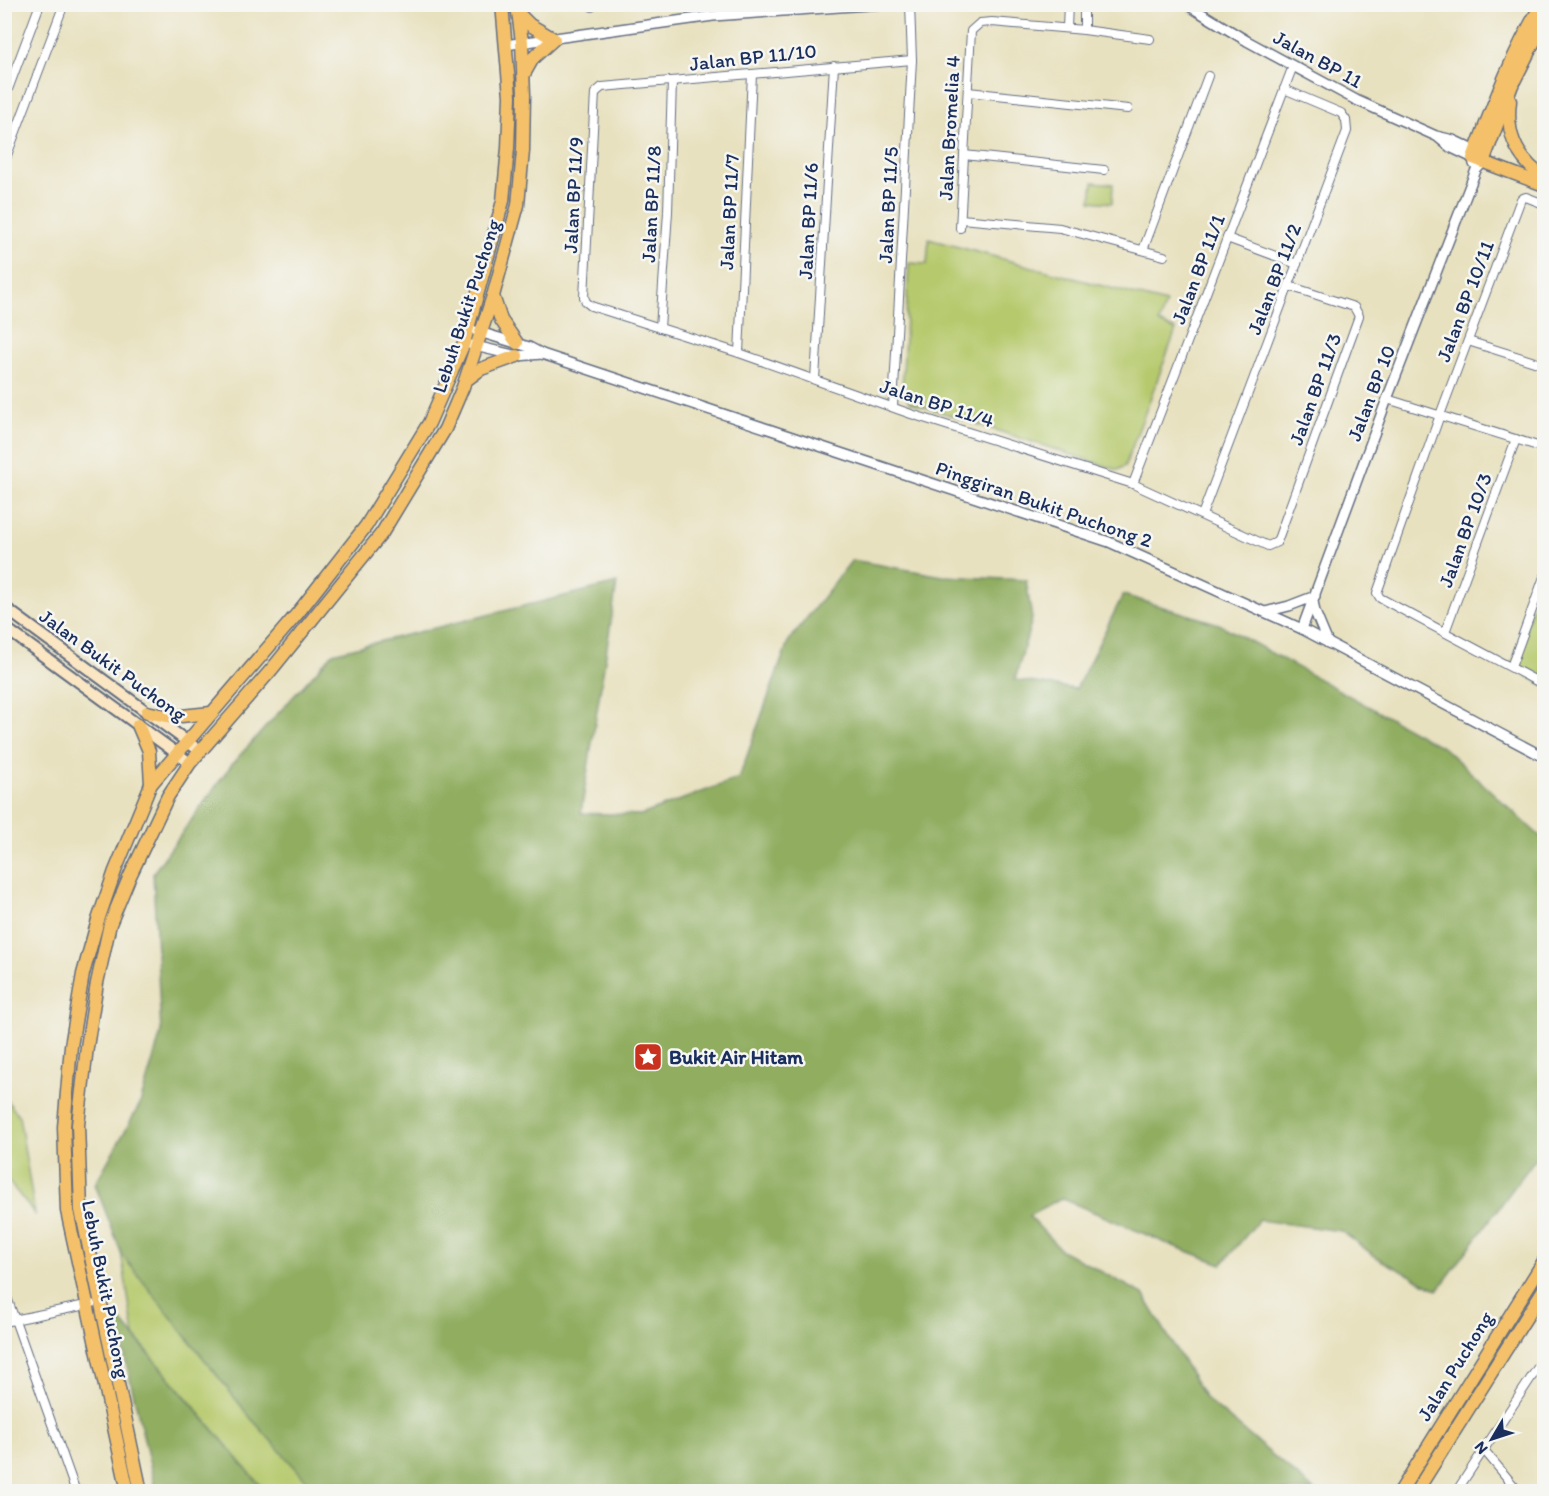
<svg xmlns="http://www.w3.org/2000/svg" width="1549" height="1496" viewBox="0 0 1549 1496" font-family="Itim,sans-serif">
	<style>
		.green { fill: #b6c96c; stroke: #687c65; stroke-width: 1.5 }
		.forest { fill: #90ad60; stroke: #566e5f; stroke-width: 1.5 }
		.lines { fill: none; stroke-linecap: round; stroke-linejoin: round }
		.minor-casing { stroke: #636d80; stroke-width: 10 }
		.tertiary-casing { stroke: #636d80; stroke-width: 12 }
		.secondary-casing { stroke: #636d80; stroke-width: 14 }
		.primary-casing { stroke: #636d80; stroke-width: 15 }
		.minor { stroke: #fff; stroke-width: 8 }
		.tertiary { stroke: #fff; stroke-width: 9 }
		.secondary { stroke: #fbe6c3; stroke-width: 10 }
		.primary { stroke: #f4c16a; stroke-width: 12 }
		.labels { text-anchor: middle; stroke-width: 5; stroke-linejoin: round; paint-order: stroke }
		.street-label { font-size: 20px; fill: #1b2f5e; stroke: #f6f6f2 }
		.poi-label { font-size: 20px; font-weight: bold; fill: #1b2f5e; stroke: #f6f6f2; text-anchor: start }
	</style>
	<rect width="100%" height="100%" fill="#f6f6f2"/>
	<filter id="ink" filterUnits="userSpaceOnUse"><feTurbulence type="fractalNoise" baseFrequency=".0167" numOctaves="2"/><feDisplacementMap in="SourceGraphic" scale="12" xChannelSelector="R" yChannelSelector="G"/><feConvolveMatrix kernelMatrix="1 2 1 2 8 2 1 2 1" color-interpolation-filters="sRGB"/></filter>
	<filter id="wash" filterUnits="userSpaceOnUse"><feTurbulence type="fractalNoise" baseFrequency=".008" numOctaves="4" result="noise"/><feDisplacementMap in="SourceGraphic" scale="24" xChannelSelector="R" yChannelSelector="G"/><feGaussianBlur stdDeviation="1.35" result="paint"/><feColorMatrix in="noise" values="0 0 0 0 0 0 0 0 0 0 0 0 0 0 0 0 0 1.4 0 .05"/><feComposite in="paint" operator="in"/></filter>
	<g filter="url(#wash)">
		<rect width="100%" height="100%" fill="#e8e1bf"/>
		<!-- green -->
		<g class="green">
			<polygon points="1093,182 1113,184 1112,203 1091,201"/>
			<polygon points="929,239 1166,303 1159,323 1176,330 1125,466 1118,470 910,402 902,390 909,263 927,264"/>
			<polygon points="1544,577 1544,685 1511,667"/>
			<polygon points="5,1098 19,1116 35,1214 5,1177"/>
			<polygon points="119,1239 330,1491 265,1491 134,1335"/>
		</g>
		<!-- forest -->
		<g class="forest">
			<polygon points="852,560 943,576 1026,580 1032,619 1015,680 1076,689 1123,595 1219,624 1444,748 1544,840 1544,1147 1438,1290 1379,1259 1341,1231 1259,1220 1222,1264 1168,1244 1061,1198 1029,1216 1061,1250 1143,1294 1205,1398 1315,1491 316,1491 249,1416 122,1255 95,1184 140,1104 161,1033 153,873 232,764 333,653 617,583 581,813 641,815 739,778 788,642"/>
			<polygon points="115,1314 265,1491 156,1491"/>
		</g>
	</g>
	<g filter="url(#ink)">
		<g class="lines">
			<!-- minor casing -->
			<g class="minor-casing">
				<g id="minor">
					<polyline points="592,4 592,7"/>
					<polyline points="1067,28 1068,4"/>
					<polyline points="1084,30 1084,4"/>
					<polyline points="912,60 602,87 595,93 584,297 586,302 591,306 739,353 911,414 1133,484 1268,546 1277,542 1359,316 1354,307 1289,286"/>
					<polyline points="968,92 1128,109"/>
					<polyline points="4,100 40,4"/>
					<polyline points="964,155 1104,170"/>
					<polyline points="4,163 64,4"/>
					<polyline points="1544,204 1526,197 1521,199 1440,415 1377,593 1380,598 1544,685"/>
					<polyline points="961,219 1060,228 1164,256"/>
					<polyline points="960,228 971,31 980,23 992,22 1084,30 1150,39"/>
					<polyline points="1227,238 1297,264"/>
					<polyline points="1143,250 1208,76"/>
					<polyline points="660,328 668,212 672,82"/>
					<polyline points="1468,341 1544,365"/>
					<polyline points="739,353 752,74"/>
					<polyline points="815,379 834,66"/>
					<polyline points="1387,399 1544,448"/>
					<polyline points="893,407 912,60 910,4"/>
					<polyline points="1133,484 1293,66"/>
					<polyline points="1202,515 1347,131 1346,120 1341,113 1284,89"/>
					<polyline points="1445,632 1516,439"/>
					<polyline points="1511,667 1544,577"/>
					<polyline points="4,1289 76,1492"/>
					<polyline points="4,1322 91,1304"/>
					<polyline points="1484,1450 1519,1492"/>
					<polyline points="1456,1492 1544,1358"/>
				</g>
			</g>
			<!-- tertiary casing -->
			<g class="tertiary-casing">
				<g id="tertiary">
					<polyline points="1186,4 1247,41 1356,100 1436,136 1453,140 1476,151"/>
					<polyline points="505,45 713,16 882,4"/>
					<polyline points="1439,138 1450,147 1473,158 1474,164"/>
					<polyline points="476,331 529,347 542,354 1109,542 1302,629 1544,757"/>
					<polyline points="471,345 517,356 542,354"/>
					<polyline points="1313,601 1315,612 1328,643"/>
					<polyline points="1265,612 1289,606 1315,596"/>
					<polyline points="1302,629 1387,399 1476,170 1483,162"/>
				</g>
			</g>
			<!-- secondary casing -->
			<g class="secondary-casing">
				<g id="secondary">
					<polyline points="4,607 200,751"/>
					<polyline points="4,627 190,763"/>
				</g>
			</g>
			<!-- primary casing -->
			<g class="primary-casing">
				<g id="primary">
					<path d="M1542,4C1512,53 1493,105 1473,158L1544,185"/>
					<polyline points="518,13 530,25 554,39 533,58 524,74"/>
					<path d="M1510,101C1506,132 1515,155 1539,174"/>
					<polyline points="1483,162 1512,85 1544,22"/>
					<polyline points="493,296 501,320 517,343"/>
					<polyline points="465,381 481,369 517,356"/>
					<polyline points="147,712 171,717 211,713"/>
					<polyline points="138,725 149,751 151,784"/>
					<polyline points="128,1492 67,1211 64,1127 71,1046 83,974 98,920 115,871 151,784 297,614 366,526 429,423 464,343 503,201 508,148 510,96 502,4"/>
					<polyline points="141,1492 81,1210 78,1125 87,1047 97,983 110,924 129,878 168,796 190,763 272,669 382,533 445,429 463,387 493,296 518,205 523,151 524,95 522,42 517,4"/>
					<polyline points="1400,1492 1544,1261"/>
					<polyline points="1416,1492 1544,1289"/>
				</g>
			</g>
			<!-- minor -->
			<use href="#minor" class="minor"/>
			<!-- tertiary -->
			<use href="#tertiary" class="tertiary"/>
			<!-- secondary -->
			<use href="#secondary" class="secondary"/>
			<!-- primary -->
			<use href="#primary" class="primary"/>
		</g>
	</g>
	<!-- icons -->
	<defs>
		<g id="sight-square" transform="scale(1.5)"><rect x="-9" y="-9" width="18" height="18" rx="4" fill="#c8321e" stroke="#f6f6f2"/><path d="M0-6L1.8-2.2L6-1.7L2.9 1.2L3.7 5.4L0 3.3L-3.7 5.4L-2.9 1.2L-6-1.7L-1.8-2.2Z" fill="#fff"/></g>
	</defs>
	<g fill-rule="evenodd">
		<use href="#sight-square" x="648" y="1057"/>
	</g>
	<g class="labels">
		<!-- street labels -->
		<g class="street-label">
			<text transform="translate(753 57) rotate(-6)" y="7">Jalan BP 11/10</text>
			<text transform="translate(1318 59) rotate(29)" y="7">Jalan BP 11</text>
			<text transform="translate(949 128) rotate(-87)" y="7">Jalan Bromelia 4</text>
			<text transform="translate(573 195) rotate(-87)" y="7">Jalan BP 11/9</text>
			<text transform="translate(651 204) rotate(-87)" y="7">Jalan BP 11/8</text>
			<text transform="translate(888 205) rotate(-87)" y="7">Jalan BP 11/5</text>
			<text transform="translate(729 212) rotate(-87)" y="7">Jalan BP 11/7</text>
			<text transform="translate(808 221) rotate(-87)" y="7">Jalan BP 11/6</text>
			<text transform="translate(1198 269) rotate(-69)" y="7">Jalan BP 11/1</text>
			<text transform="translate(1274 279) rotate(-69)" y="7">Jalan BP 11/2</text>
			<text transform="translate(1465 301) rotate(-69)" y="7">Jalan BP 10/11</text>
			<text transform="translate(466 306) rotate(-72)" y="7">Lebuh Bukit Puchong</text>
			<text transform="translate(1315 389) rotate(-70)" y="7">Jalan BP 11/3</text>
			<text transform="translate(1371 393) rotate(-69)" y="7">Jalan BP 10</text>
			<text transform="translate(937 403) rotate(18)" y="7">Jalan BP 11/4</text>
			<text transform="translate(1044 504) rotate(19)" y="7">Pinggiran Bukit Puchong 2</text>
			<text transform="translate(1465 530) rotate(-70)" y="7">Jalan BP 10/3</text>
			<text transform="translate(113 665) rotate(36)" y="7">Jalan Bukit Puchong</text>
			<text transform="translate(106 1289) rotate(79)" y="7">Lebuh Bukit Puchong</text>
			<text transform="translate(1455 1366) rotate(-58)" y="7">Jalan Puchong</text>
		</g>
		<!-- poi labels -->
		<g class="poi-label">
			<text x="669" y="1064">Bukit Air Hitam</text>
		</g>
	</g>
	<!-- margin -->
	<rect width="1549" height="1496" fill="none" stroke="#f6f6f2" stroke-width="24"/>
	<!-- north arrow -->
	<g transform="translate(1492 1439) rotate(231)" stroke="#f6f6f2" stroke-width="4.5" paint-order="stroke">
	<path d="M0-4.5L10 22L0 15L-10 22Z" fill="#1b2f5e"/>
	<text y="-9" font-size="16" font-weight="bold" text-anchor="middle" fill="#1b2f5e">N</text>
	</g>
</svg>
